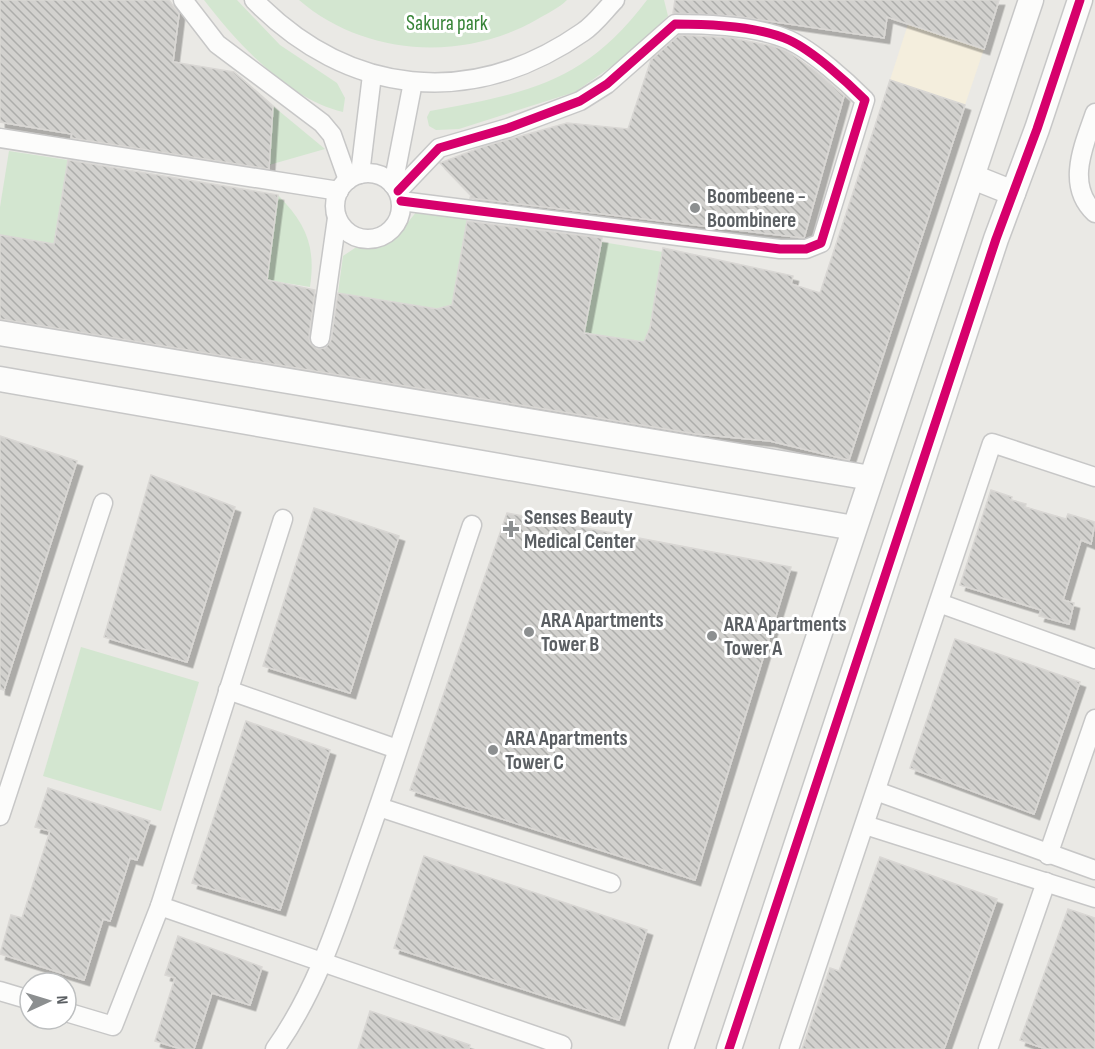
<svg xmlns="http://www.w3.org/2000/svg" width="1095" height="1049" viewBox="0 0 1095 1049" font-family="'Sofia Sans Condensed',sans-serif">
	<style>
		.commercial { fill: #f4eedd }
		.green { fill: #d3e6d0 }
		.building { fill: url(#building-back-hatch); stroke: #d9d7d4; stroke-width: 1.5; filter: url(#shadow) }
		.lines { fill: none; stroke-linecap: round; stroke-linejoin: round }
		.minor-casing { stroke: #c7c7c7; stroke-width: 21 }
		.tertiary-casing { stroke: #c7c7c7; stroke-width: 27 }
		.minor { stroke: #fcfcfb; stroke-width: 18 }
		.tertiary { stroke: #fcfcfb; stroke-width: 24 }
		.cycleway-casing { stroke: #fff; stroke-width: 13 }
		.cycleway { stroke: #d6006c; stroke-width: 9 }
		.poi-dot { fill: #8c8f90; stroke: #fff; stroke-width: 2 }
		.labels { text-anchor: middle; stroke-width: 6; stroke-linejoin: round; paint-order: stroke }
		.park-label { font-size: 21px; fill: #388438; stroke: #fff }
		.poi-label { font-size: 21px; font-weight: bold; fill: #5a5e62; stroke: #fff; text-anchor: start }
	</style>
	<defs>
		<pattern id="building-back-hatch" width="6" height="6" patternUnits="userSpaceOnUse" patternTransform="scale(1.5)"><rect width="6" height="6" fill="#d2d1ce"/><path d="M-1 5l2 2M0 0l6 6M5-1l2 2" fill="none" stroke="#adadab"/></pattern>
		<filter id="shadow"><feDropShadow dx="5.5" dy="5.5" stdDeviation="0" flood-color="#0004"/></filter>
	</defs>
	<rect width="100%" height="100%" fill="#eae9e5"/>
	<!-- commercial -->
	<polygon class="commercial" points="908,24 984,49 965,105 890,80"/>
	<!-- green -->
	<g class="green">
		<path d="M204,0H237L280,45L337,83L345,98L343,112C289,100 237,43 204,0Z"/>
		<path d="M299,0H567C559,8 546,14 536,20C462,62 364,56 299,0Z"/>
		<path d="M647,0H664L668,16L628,55L575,92L459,129L436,130L429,126L427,117L430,111C526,93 584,84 647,0Z"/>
		<polygon points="273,106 325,149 269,165"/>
		<polygon points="9,151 68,160 54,244 0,235 0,207"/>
		<path d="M278,195C306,224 316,246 310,287L267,280Z"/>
		<polygon points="417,211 467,219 451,311 338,293 343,256 358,246 380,245 393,241"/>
		<polygon points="602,242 663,252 648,343 584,333"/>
		<polygon points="81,647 199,682 161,811 43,776"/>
	</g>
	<!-- building -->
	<g class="building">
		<polygon points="0,0 169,0 179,14 173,62 234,72 273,106 269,169 71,138 72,134 0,122"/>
		<polygon points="675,0 999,0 984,49 887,17 884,38 734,16 673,13"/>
		<polygon points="679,35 732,38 773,46 787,51 817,72 844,96 804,238 470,198 471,195 440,163 482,147 567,123 628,129 651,60"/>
		<polygon points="890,80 965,105 849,460 770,441 696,434 0,319 0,235 54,244 68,160 278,195 267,280 315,290 309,337 310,343 318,349 325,348 331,340 338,293 437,309 452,305 467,221 602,238 584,333 644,342 650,328 663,248 793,276 791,284 820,293"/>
		<polygon points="0,436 77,461 4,690 0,689"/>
		<polygon points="151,475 235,507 187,662 104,637"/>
		<polygon points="991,490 1012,497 1011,500 1026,504 1025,507 1066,519 1068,514 1095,522 1091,544 1081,540 1063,600 1074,603 1069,624 1039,616 1041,610 960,585"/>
		<polygon points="314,508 399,536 350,693 263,666"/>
		<polygon points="507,513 791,567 695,880 410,790"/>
		<polygon points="955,639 1080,682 1034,814 910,768"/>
		<polygon points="246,721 330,750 280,910 192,883"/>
		<polygon points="48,788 150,821 137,860 130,858 110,921 103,919 84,980 0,954 11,915 22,918 50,831 35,827"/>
		<polygon points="424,856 647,930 619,1020 394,948"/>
		<polygon points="880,857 997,899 944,1049 802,1049 830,968 839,971"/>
		<polygon points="1068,909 1095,918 1095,1049 1046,1049 1020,1040"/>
		<polygon points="178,936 262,967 250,1005 212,993 194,1049 181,1049 155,1041 175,978 165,975"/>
		<polygon points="370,1011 470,1045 469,1049 358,1049"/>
	</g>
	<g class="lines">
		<!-- minor casing -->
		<g class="minor-casing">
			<g id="minor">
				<polyline points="183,0 217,44 322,123 332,135 348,180"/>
				<path d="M254,0C348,96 471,110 583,32C595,24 605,10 615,0"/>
				<path d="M1095,113C1084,145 1065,185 1095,213"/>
				<polyline points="0,138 339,191"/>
				<circle cx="368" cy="206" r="33"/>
				<polyline points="360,174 372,75"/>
				<polyline points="393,185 413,82"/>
				<path d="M398,191L439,148L508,128L580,101L607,84L675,24C708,24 758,26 789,40C813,51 847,82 865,100L821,243L806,249H780L401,201"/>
				<polyline points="320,338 337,218"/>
				<polyline points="939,603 1095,659"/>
				<polyline points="228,690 397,749"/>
				<polyline points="876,791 1095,870"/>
				<polyline points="379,807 611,883"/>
				<polyline points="0,816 103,503"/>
				<polyline points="865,825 1095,898"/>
				<polyline points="1048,855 1095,719"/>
				<polyline points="160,906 562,1045"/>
				<polyline points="0,991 30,1000"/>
				<polyline points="66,1012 113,1026 160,906 283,519"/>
				<path d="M275,1049C317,990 338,922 362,854C401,745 435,635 472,525"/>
				<polyline points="789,1049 992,443 1095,477"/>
				<polyline points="988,1049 1046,882"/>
			</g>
		</g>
		<!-- tertiary casing -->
		<g class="tertiary-casing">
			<g id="tertiary">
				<polyline points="973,177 1013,193"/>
				<polyline points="0,333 871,478"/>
				<polyline points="0,379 854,528"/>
				<polyline points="681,1049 1031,0"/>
				<polyline points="729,1049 996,239 1037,129 1080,0"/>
			</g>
		</g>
		<!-- minor -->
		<use href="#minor" class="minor"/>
		<!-- tertiary -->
		<use href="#tertiary" class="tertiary"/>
		<!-- cycleway casing -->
		<g class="cycleway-casing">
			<g id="cycleway">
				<path d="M398,191L439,148L508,128L580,101L607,84L675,24C708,24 758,26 789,40C813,51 847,82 865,100L821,243L806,249H780L401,201"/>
				<polyline points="729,1049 996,239 1037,129 1080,0"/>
			</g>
		</g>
		<!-- cycleway -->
		<use href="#cycleway" class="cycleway"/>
	</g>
	<!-- markers -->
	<g class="poi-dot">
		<circle cx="695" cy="208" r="6"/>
		<path d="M508 520h6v6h6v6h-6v6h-6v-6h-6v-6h6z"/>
		<circle cx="529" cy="632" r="6"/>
		<circle cx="712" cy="636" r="6"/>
		<circle cx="493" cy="750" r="6"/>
	</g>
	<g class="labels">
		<!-- park labels -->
		<g class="park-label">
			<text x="447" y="30">Sakura park</text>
		</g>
		<!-- poi labels -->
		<g class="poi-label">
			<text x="707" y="203">Boombeene -<tspan x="707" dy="24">Boombinere</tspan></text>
			<text x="524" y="524">Senses Beauty<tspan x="524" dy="24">Medical Center</tspan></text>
			<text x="541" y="627">ARA Apartments<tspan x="541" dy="24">Tower B</tspan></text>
			<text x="724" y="631">ARA Apartments<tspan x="724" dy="24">Tower A</tspan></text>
			<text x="505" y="745">ARA Apartments<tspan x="505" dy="24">Tower C</tspan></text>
		</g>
	</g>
	<!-- north arrow -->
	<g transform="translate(48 1001) rotate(86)"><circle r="28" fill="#ffffff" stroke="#bdbfc0" stroke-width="1.5"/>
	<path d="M0-4.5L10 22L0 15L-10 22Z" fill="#8c8f90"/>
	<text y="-9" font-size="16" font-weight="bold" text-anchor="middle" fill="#5a5e62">N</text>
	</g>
</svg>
